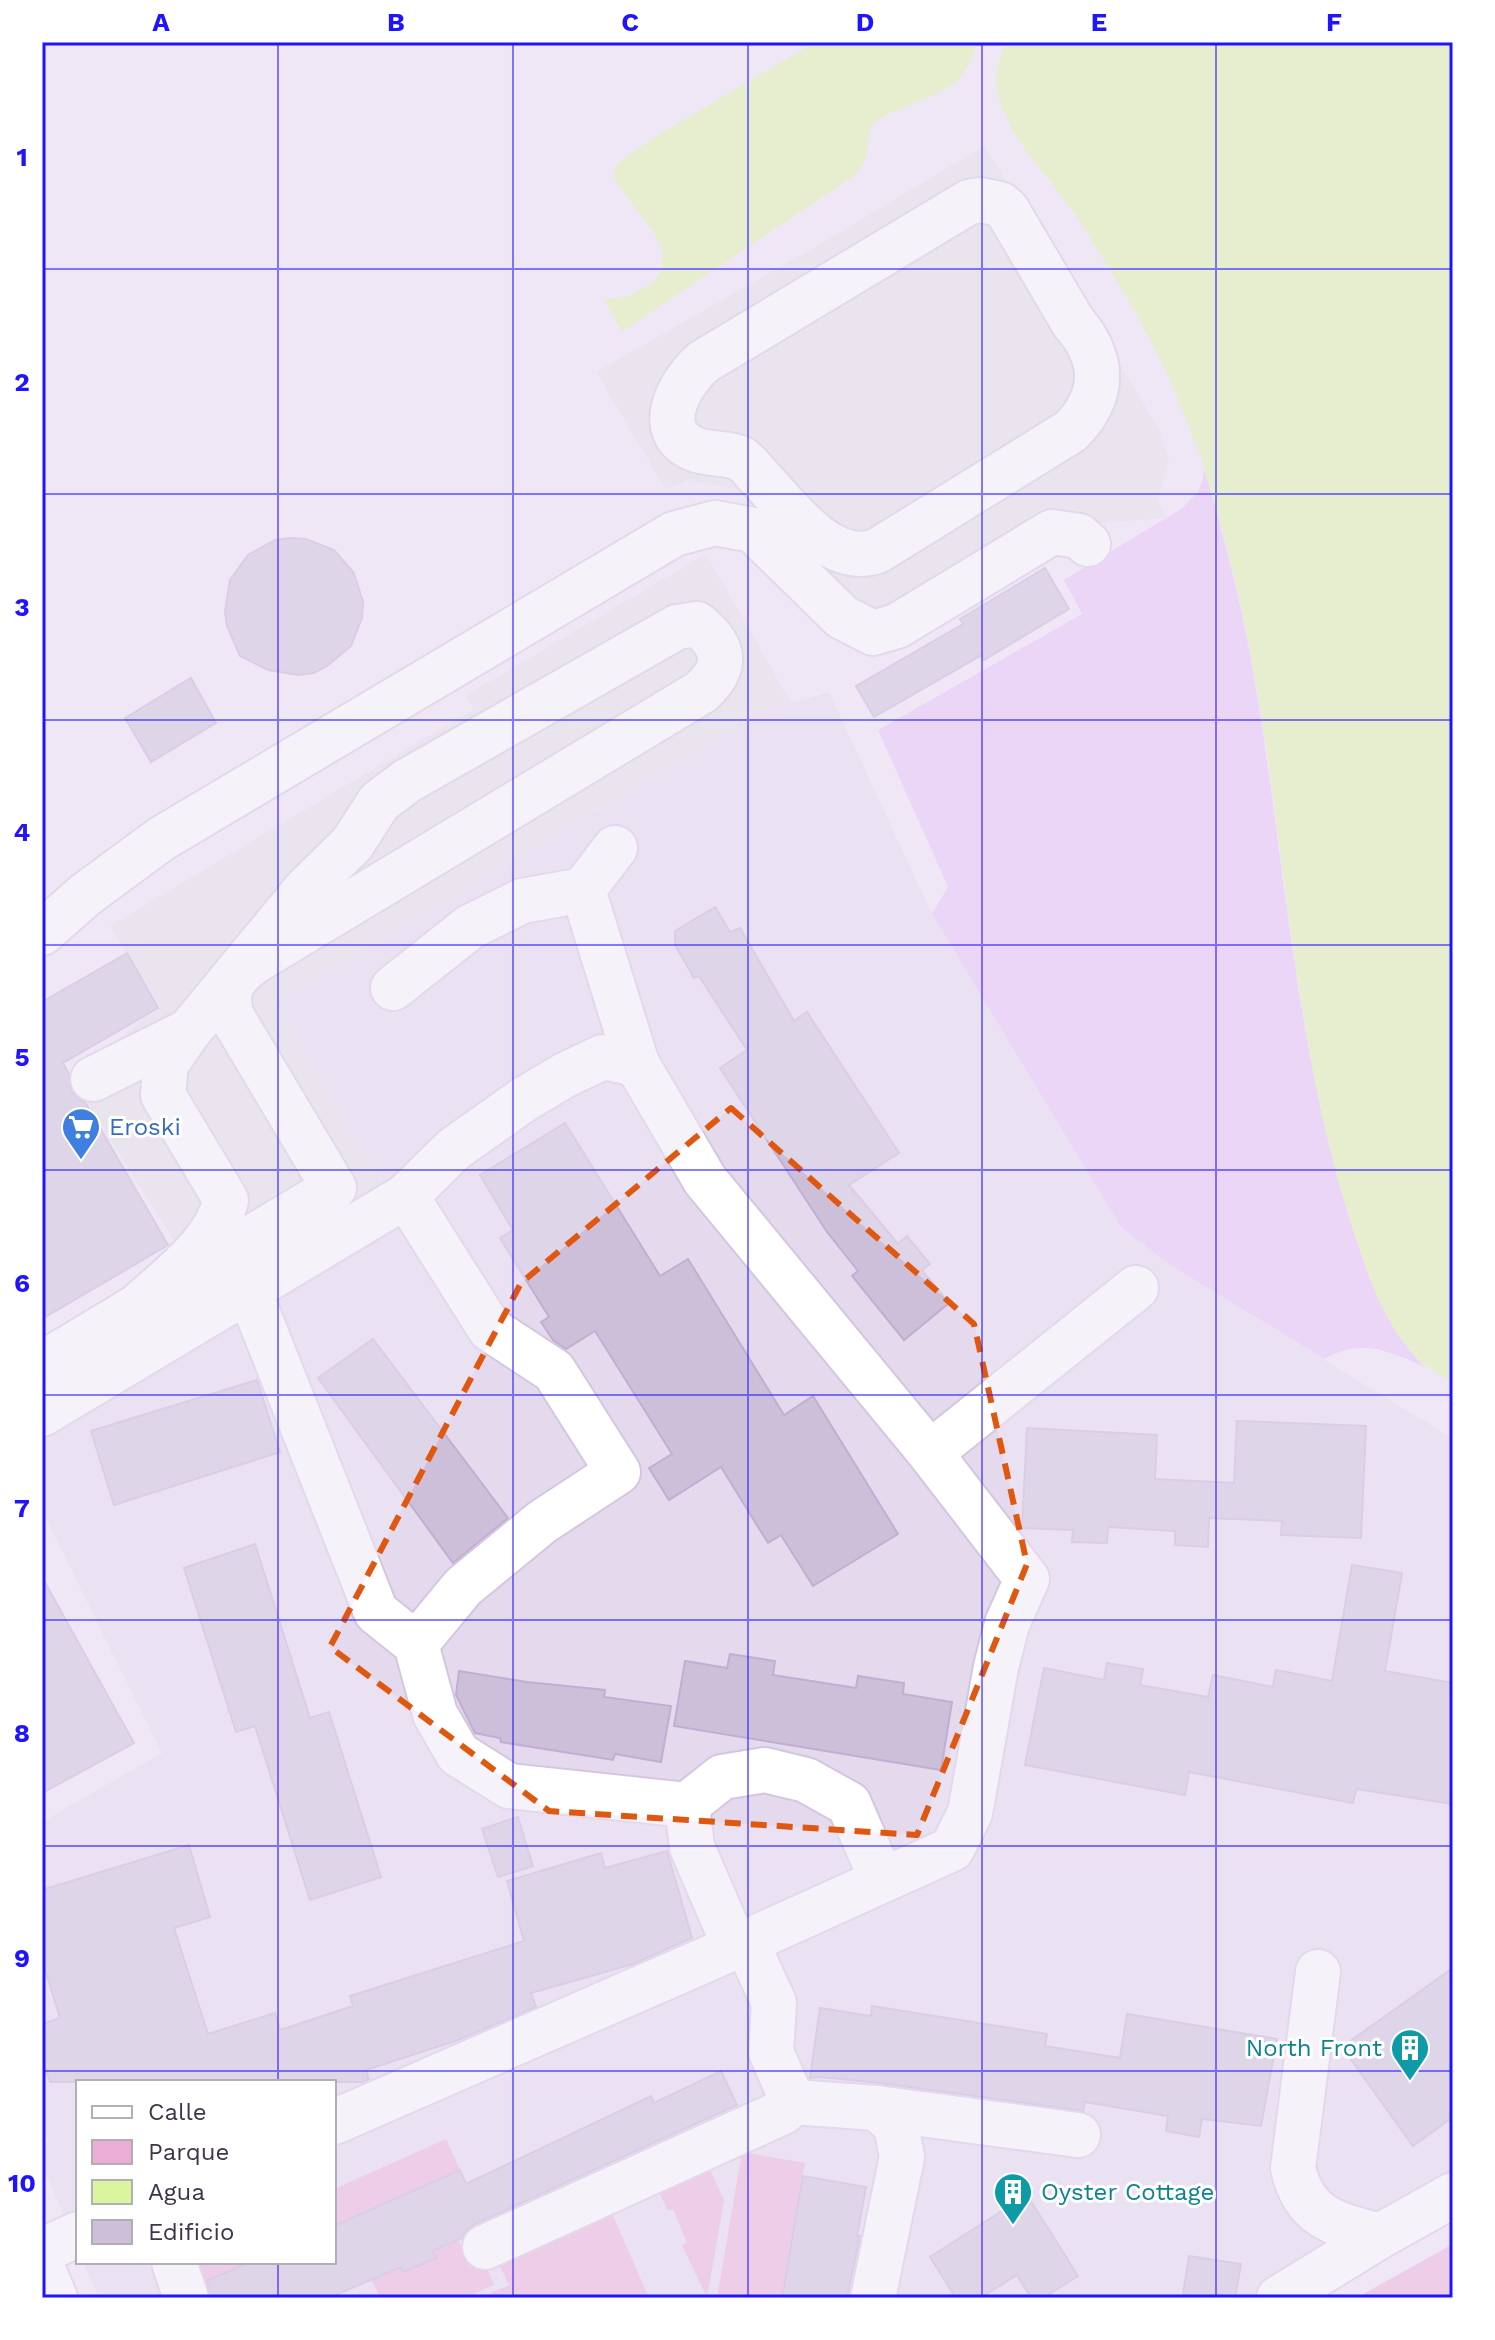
<svg xmlns="http://www.w3.org/2000/svg" width="1495" height="2340" viewBox="0 0 1495 2340" font-family="'Work Sans',sans-serif">
	<style>
		.residential { fill: #e5d9ed }
		.green { fill: #ecadd6 }
		.sand { fill: #e9c0fb }
		.parking { fill: #e2dfe5 }
		.water { fill: #dbf59f }
		.pier { fill: #efe7f5 }
		.building { fill: #cdbfda; stroke: #c1aed2; stroke-width: 2 }
		.lines { fill: none; stroke-linecap: round; stroke-linejoin: round }
		.minor-casing { stroke: #d4c6df; stroke-width: 48 }
		.minor { stroke: #fff; stroke-width: 44 }
		.marked { fill: none; stroke: #e0570f; stroke-width: 6; stroke-dasharray: 16 10; stroke-linejoin: round }
		.grid { fill: none; stroke: #2014ff; stroke-width: 2; stroke-opacity: 0.55 }
		.labels { text-anchor: middle; stroke-width: 6; stroke-linejoin: round; paint-order: stroke }
		.shop-label { font-size: 24px; fill: #366cbe; stroke: #fff; text-anchor: start }
		.culture-label { font-size: 24px; fill: #0d838f; stroke: #fff; text-anchor: end }
		.neatline { fill: none; stroke: #2014ff; stroke-width: 3 }
		.grid-label { font-size: 26px; text-anchor: middle; font-weight: bold; fill: #2014ff }
	</style>
	<rect width="100%" height="100%" fill="#efe7f5"/>
	<!-- residential -->
	<polygon class="residential" points="829,692 932,914 1175,1268 1453,1439 1453,2221 1320,2298 99,2298 83,2262 334,2262 334,2082 78,2082 78,2212 65,2217 42,2165 42,2144 49,2141 42,2125 42,1822 162,1753 42,1511 42,1395 386,1190 275,1003 788,697 793,703"/>
	<!-- green -->
	<g class="green">
		<polygon points="446,2139 460,2170 334,2226 334,2189"/>
		<polygon points="742,2152 805,2163 782,2298 717,2298"/>
		<polygon points="705,2158 724,2201 707,2298 682,2245 687,2243 673,2209 668,2211 654,2181"/>
		<polygon points="611,2211 649,2298 480,2298 509,2285 494,2253"/>
		<polygon points="458,2240 463,2250 477,2245 494,2285 465,2298 380,2298 371,2279 401,2266 435,2258 433,2252"/>
		<polygon points="1453,2244 1453,2298 1356,2298"/>
		<polygon points="193,2262 250,2262 202,2283"/>
	</g>
	<!-- sand -->
	<path class="sand" d="M1204,465C1222,531 1240,597 1252,665C1285,853 1293,1046 1354,1229C1371,1279 1387,1328 1425,1367C1387,1351 1363,1337 1324,1359L1175,1268L1121,1227L932,914L948,887L878,730L1082,614L1064,580L1181,509L1198,492L1203,479Z"/>
	<!-- parking -->
	<g class="parking">
		<polygon points="984,146 1160,430 1169,459 1158,500 1166,518 1025,529 898,616 853,608 739,490 688,480 666,490 596,372 812,249"/>
		<polygon points="706,554 788,697 275,1003 386,1190 204,1288 70,1076 158,1008 110,926 474,709 465,696"/>
	</g>
	<!-- water -->
	<g class="water">
		<path d="M815,42H978C962,88 946,90 904,108C894,112 884,115 876,122C862,135 876,154 854,176L622,332L604,300C688,283 667,249 626,196C621,188 611,179 614,169C620,152 788,58 815,42Z"/>
		<path d="M1007,42H1453V1382C1438,1374 1423,1366 1412,1353C1379,1316 1363,1261 1348,1214C1286,1014 1285,802 1239,598C1215,493 1183,391 1127,299C1109,268 1090,236 1069,206C1046,174 1019,148 1003,111C992,84 995,67 1007,42Z"/>
	</g>
	<!-- pier -->
	<g class="pier">
		<polygon points="807,42 815,42 653,138 622,158 614,167 613,176 618,185 649,226 659,241 663,256 661,270 654,282 631,295 604,300 622,332 854,176 865,165 869,152 868,137 874,124 888,114 944,91 960,80 970,66 978,42 982,42 973,68 962,83 945,94 890,118 877,126 872,138 873,153 868,167 856,179 624,335 620,335 600,298 630,291 651,280 657,269 659,256 646,229 610,178 611,165 620,155 651,135"/>
		<polygon points="1003,42 1007,42 996,65 994,85 1002,109 1019,143 1069,206 1129,301 1178,399 1204,465 1203,478 1175,401 1125,303 1066,209 1015,145 998,111 991,84 992,64"/>
	</g>
	<!-- building -->
	<g class="building">
		<polygon points="290,538 306,539 334,550 354,573 363,602 362,618 351,646 327,666 314,673 298,675 268,670 240,656 227,626 225,611 230,580 248,555 275,540"/>
		<polygon points="1045,568 1069,609 984,660 982,655 874,717 856,686 963,624 960,619"/>
		<polygon points="191,678 216,723 151,762 125,718"/>
		<polygon points="715,907 730,932 740,928 794,1021 807,1012 899,1153 849,1185 898,1244 907,1236 930,1264 922,1270 949,1303 904,1340 852,1276 858,1271 827,1232 720,1068 747,1050 699,976 694,978 675,945 675,931"/>
		<polygon points="127,953 158,1008 63,1063 69,1074 71,1091 79,1099 85,1102 168,1245 42,1319 42,1002"/>
		<polygon points="565,1123 660,1276 688,1259 784,1415 813,1396 898,1534 813,1586 781,1535 768,1543 721,1467 669,1500 649,1468 672,1454 595,1331 566,1349 553,1340 541,1322 549,1317 500,1238 513,1230 480,1175"/>
		<polygon points="373,1339 508,1518 453,1563 318,1378"/>
		<polygon points="257,1380 280,1452 114,1505 91,1431"/>
		<polygon points="1237,1421 1366,1426 1361,1538 1281,1535 1282,1521 1209,1518 1208,1547 1175,1545 1175,1531 1108,1527 1107,1543 1072,1542 1073,1530 1022,1528 1027,1428 1157,1435 1155,1479 1234,1483"/>
		<polygon points="255,1544 310,1718 329,1712 381,1877 310,1900 255,1726 236,1732 184,1568"/>
		<polygon points="1352,1565 1402,1573 1385,1671 1453,1683 1453,1804 1356,1789 1353,1803 1189,1772 1185,1795 1025,1765 1044,1668 1104,1680 1107,1663 1143,1669 1140,1685 1208,1697 1213,1675 1273,1687 1276,1670 1332,1681"/>
		<polygon points="42,1577 134,1743 42,1793"/>
		<polygon points="730,1654 775,1661 773,1675 856,1688 858,1676 904,1683 903,1694 952,1702 941,1770 674,1726 685,1661 727,1668"/>
		<polygon points="459,1671 527,1682 605,1690 604,1697 671,1706 661,1762 615,1754 613,1760 501,1742 500,1738 475,1733 456,1695"/>
		<polygon points="518,1817 533,1866 498,1877 482,1829"/>
		<polygon points="189,1845 210,1917 174,1928 208,2034 275,2013 280,2030 353,2006 350,1996 524,1941 507,1881 601,1853 605,1868 667,1851 692,1938 633,1964 531,1993 536,2007 458,2040 366,2070 369,2079 363,2082 50,2082 42,2058 42,2024 60,2018 42,1959 42,1890"/>
		<polygon points="1453,1968 1453,2117 1413,2146 1342,2047"/>
		<polygon points="872,2006 1047,2034 1045,2046 1120,2058 1127,2014 1277,2039 1261,2126 1202,2119 1199,2137 1166,2131 1168,2116 1085,2102 1083,2111 880,2083 820,2077 810,2078 820,2008 871,2016"/>
		<polygon points="721,2071 737,2105 475,2224 465,2232 462,2238 432,2251 436,2258 403,2272 401,2267 328,2298 210,2298 207,2281 250,2262 334,2262 334,2226 460,2170 466,2184 651,2096 654,2103"/>
		<polygon points="803,2176 866,2187 857,2236 860,2236 847,2298 782,2298"/>
		<polygon points="1027,2195 1078,2276 1043,2298 1031,2298 1017,2275 980,2298 956,2298 930,2257"/>
		<polygon points="1189,2256 1241,2264 1235,2298 1204,2298 1183,2294"/>
	</g>
	<g class="lines">
		<!-- minor casing -->
		<g class="minor-casing">
			<g id="minor">
				<path d="M980,200L1000,204L1007,210L1073,322C1105,359 1106,395 1071,431L877,551C830,568 788,507 759,477C754,472 748,463 742,459C728,452 708,455 694,449C652,431 680,382 703,362L969,202Z"/>
				<polyline points="42,933 85,895 161,839 674,534 715,523 753,530 842,617 873,633 897,626 1052,532 1079,536 1088,544"/>
				<polyline points="393,988 470,927 522,901 583,890"/>
				<polyline points="93,1079 189,1031"/>
				<polyline points="249,1291 376,1612 416,1644 435,1714 458,1754 509,1786 687,1805"/>
				<path d="M42,1364L334,1188L231,1015C226,988 231,980 252,963L701,692C729,667 725,646 697,624L677,627L407,781L379,802L352,844L306,889L189,1031L166,1064L163,1095L226,1200C215,1245 170,1276 137,1307"/>
				<polyline points="42,1414 406,1196"/>
				<polyline points="930,1453 1136,1288"/>
				<polyline points="416,1644 463,1587 542,1522 618,1472 554,1371 490,1329 406,1196 454,1149 523,1100 565,1075 603,1057 637,1064"/>
				<polyline points="746,1942 774,2003 771,2052 793,2102"/>
				<polyline points="735,1947 692,1847 687,1805 722,1777 765,1770 806,1780 849,1804 882,1880"/>
				<path d="M1318,1972L1293,2168C1304,2218 1335,2224 1380,2236"/>
				<polyline points="793,2102 877,2108 896,2125 902,2157 873,2298"/>
				<polyline points="877,2108 1078,2135"/>
				<polyline points="334,2122 735,1947 952,1849 970,1813 996,1667 1007,1624 1027,1579 930,1453 705,1180 637,1064 583,890 615,848"/>
				<polyline points="485,2247 783,2112 793,2102"/>
				<polyline points="42,2251 78,2234"/>
				<polyline points="174,2262 186,2298"/>
				<polyline points="42,2267 55,2298"/>
				<polyline points="1279,2298 1380,2236 1453,2195"/>
			</g>
		</g>
		<!-- minor -->
		<use href="#minor" class="minor"/>
	</g>
	<!-- marked area -->
	<path d="M0 0H1495V2340H0ZM731,1108L974,1324L1027,1564L917,1835L549,1811L330,1647L521,1283Z" fill="#efe7f5" fill-opacity=".55" fill-rule="evenodd"/>
	<path class="marked" d="M731,1108L974,1324L1027,1564L917,1835L549,1811L330,1647L521,1283Z"/>
	<!-- grid -->
	<path class="grid" d="M278,42V2082M513,42V2298M748,42V2298M982,42V2298M1216,42V2298M42,269H1453M42,494H1453M42,720H1453M42,945H1453M42,1170H1453M42,1395H1453M42,1620H1453M42,1846H1453M42,2071H1453M278,2262V2298"/>
	<!-- icons -->
	<defs>
		<g id="supermarket-pin" transform="scale(2)"><path d="M0 17L-7.5 6A9.5 9.5 0 1 1 7.5 6Z" fill="#3f7fe0" stroke="#fff"/><path d="M-6-5.5h2.5l.6 2H6L4.5 2H-2.5L-4.4-4H-6ZM-1.5 3.2a1.3 1.3 0 1 0 .1 0ZM3 3.2a1.3 1.3 0 1 0 .1 0Z" fill="#fff"/></g>
		<g id="building-pin" transform="scale(2)"><path d="M0 17L-7.5 6A9.5 9.5 0 1 1 7.5 6Z" fill="#0f9aa8" stroke="#fff"/><path d="M-4-6H4V6H1V3H-1V6H-4ZM-2.5-4.3h1.7v1.8h-1.7ZM.8-4.3h1.7v1.8H.8ZM-2.5-1h1.7V.8h-1.7ZM.8-1h1.7V.8H.8Z" fill="#fff"/></g>
	</defs>
	<g fill-rule="evenodd">
		<use href="#supermarket-pin" x="81" y="1127"/>
		<use href="#building-pin" x="1410" y="2048"/>
		<use href="#building-pin" x="1013" y="2192"/>
	</g>
	<g class="labels">
		<!-- shop labels -->
		<g class="shop-label">
			<text x="109" y="1135">Eroski</text>
		</g>
		<!-- culture labels -->
		<g class="culture-label">
			<text x="1382" y="2056">North Front</text>
			<text x="1041" y="2200" text-anchor="start">Oyster Cottage</text>
		</g>
	</g>
	<!-- border -->
	<rect width="1495" height="2340" fill="none" stroke="#ffffff" stroke-width="88"/>
	<!-- legend -->
	<rect x="76" y="2080" width="260" height="184" fill="#ffffff" stroke="#b2aeb6" stroke-width="2"/>
	<rect x="92" y="2106" width="40" height="12" fill="#ffffff" stroke="#b2aeb6" stroke-width="2"/>
	<text x="148" y="2120" font-size="24" fill="#3f3548">Calle</text>
	<rect x="92" y="2140" width="40" height="24" fill="#ecadd6" stroke="#b2aeb6" stroke-width="2"/>
	<text x="148" y="2160" font-size="24" fill="#3f3548">Parque</text>
	<rect x="92" y="2180" width="40" height="24" fill="#dbf59f" stroke="#b2aeb6" stroke-width="2"/>
	<text x="148" y="2200" font-size="24" fill="#3f3548">Agua</text>
	<rect x="92" y="2220" width="40" height="24" fill="#cdbfda" stroke="#b2aeb6" stroke-width="2"/>
	<text x="148" y="2240" font-size="24" fill="#3f3548">Edificio</text>
	<rect x="44" y="44" width="1407" height="2252" class="neatline"/>
	<g class="grid-label">
		<text x="161" y="31">A</text>
		<text x="396" y="31">B</text>
		<text x="630" y="31">C</text>
		<text x="865" y="31">D</text>
		<text x="1099" y="31">E</text>
		<text x="1334" y="31">F</text>
		<text x="22" y="166">1</text>
		<text x="22" y="391">2</text>
		<text x="22" y="616">3</text>
		<text x="22" y="841">4</text>
		<text x="22" y="1066">5</text>
		<text x="22" y="1292">6</text>
		<text x="22" y="1517">7</text>
		<text x="22" y="1742">8</text>
		<text x="22" y="1967">9</text>
		<text x="22" y="2192">10</text>
	</g>
</svg>
